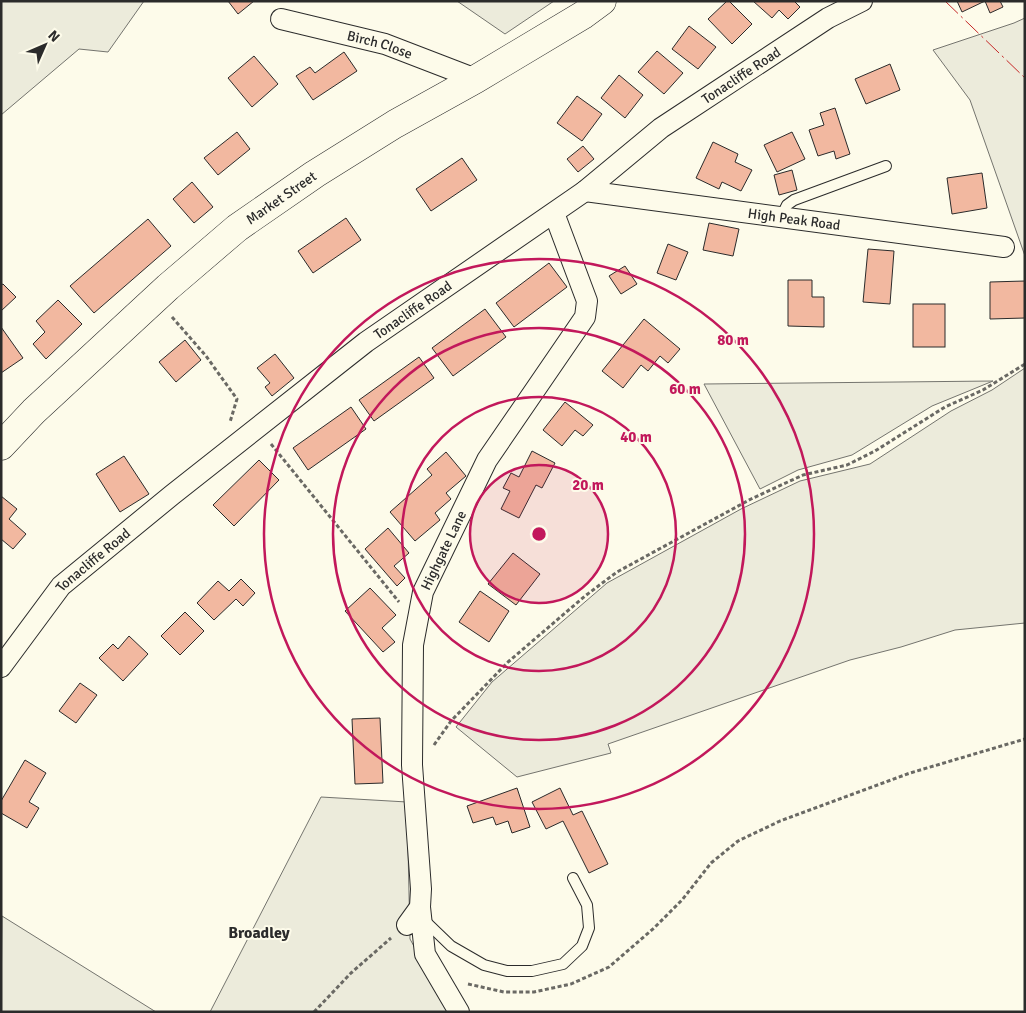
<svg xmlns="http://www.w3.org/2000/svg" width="1026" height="1013" viewBox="0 0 1026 1013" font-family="Signika,sans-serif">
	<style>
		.green { fill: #ecebdb; stroke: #74746e }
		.building { fill: #f2b8a0; stroke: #2b2b2b }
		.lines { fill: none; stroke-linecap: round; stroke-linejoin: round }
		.service-casing { stroke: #2b2b2b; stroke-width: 12 }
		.minor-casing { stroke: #2b2b2b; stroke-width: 22 }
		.primary-casing { stroke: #2b2b2b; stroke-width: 29 }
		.path { stroke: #6a6964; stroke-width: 3; stroke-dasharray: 4 2.5; stroke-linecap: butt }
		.service { stroke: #fdfbea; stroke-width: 10 }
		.minor { stroke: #fdfbea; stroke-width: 20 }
		.primary { stroke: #fdfbea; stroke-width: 28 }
		.power { stroke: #c62828; stroke-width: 1; stroke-dasharray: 18 4 2.5 4; stroke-linecap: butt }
		.ring { fill: none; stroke: #c2185b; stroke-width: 2.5 }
		.labels { text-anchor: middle; stroke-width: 4; stroke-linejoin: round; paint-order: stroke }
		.street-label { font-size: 14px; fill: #2b2b2b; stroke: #fdfbea }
		.quarter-label { font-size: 16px; font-weight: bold; fill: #2b2b2b; stroke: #fdfbea }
		.centre { fill: #c2185b; stroke: #fdfbea; stroke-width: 2.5 }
		.ring-label { font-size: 15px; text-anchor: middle; font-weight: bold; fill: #c2185b; stroke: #fdfbea; stroke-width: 4; stroke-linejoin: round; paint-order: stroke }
	</style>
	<rect width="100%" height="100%" fill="#fdfbea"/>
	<!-- green -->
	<g class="green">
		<polygon points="1,1 144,1 108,52 79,49 1,115"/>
		<polygon points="457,1 554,1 505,34"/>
		<polygon points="1025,18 1025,256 970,100 933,50 1014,23"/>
		<polygon points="1025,368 1025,623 955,630 901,647 850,660 608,744 611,753 517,777 456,727 492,682 607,583 741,509 800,481 870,464 951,411 992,390"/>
		<polygon points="993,381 932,406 852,455 798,470 760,489 704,384"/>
		<polygon points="321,797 407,802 410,939 450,1012 210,1012"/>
		<polygon points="2,916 156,1012 1,1012"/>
	</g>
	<!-- building -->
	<g class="building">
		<polygon points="228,1 254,1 238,14"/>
		<polygon points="727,1 729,1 752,24 732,44 708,19"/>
		<polygon points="753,1 794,1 800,7 788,19 779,10 772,18"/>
		<polygon points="957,1 985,1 962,12"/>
		<polygon points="985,1 1000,1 1003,7 990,13"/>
		<polygon points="689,26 716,47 698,69 672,49"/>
		<polygon points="657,51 683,73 664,94 638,72"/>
		<polygon points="344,52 357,71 313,100 296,76 310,67 315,73"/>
		<polygon points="254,56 278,84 252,107 228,78"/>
		<polygon points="890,64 900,90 866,104 855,79"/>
		<polygon points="619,75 643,95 625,118 601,98"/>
		<polygon points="577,96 602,114 582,141 557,123"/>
		<polygon points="835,108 850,154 836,159 834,151 818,156 809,130 824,125 820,113"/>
		<polygon points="237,132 250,149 218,175 204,158"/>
		<polygon points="792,132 805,159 777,172 764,145"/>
		<polygon points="713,142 738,154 735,162 752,170 741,191 722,182 719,189 696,178"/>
		<polygon points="583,146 594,159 578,172 567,159"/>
		<polygon points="462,158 477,180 431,211 416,189"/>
		<polygon points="792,170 797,190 779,195 774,175"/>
		<polygon points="982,173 987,208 952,214 947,178"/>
		<polygon points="192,182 213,207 194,223 173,199"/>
		<polygon points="346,218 361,240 313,273 298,251"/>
		<polygon points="148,219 171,246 94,313 70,286"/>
		<polygon points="709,223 739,229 733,256 703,250"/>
		<polygon points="668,244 688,252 676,280 657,273"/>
		<polygon points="868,249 894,251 890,304 863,302"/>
		<polygon points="549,263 567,287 514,327 496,303"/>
		<polygon points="625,266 637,284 621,294 609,276"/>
		<polygon points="788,280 812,280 812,297 824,297 824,327 788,326"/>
		<polygon points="1025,281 1025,318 990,319 990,282"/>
		<polygon points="3,284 16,297 1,311 1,285"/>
		<polygon points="58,300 82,324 46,359 33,344 45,332 36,321"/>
		<rect x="913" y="304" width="32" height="43"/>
		<polygon points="485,309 506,337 453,376 432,348"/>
		<polygon points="644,319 680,349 668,363 660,356 648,371 641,365 623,388 602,371"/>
		<polygon points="1,327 23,358 1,373"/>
		<polygon points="185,340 201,360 176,382 159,362"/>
		<polygon points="275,354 294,378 272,396 265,387 270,383 257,368"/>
		<polygon points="419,357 434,378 374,421 359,400"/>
		<polygon points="565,402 593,425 583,436 575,430 562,446 543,430"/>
		<polygon points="351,407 366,429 308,470 293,448"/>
		<polygon points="532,451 555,463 542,488 536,485 519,518 501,509 510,491 503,488 511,473 519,477"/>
		<polygon points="446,452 466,476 446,493 451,499 435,513 440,520 415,541 390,512 432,475 427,469"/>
		<polygon points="124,456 149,494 120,512 96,474"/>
		<polygon points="259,460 279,480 234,526 213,505"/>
		<polygon points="1,496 17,509 9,519 26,534 13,549 1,539"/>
		<polygon points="388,528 409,553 394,566 405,578 397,586 365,549"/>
		<polygon points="513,553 540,574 516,605 488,584"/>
		<polygon points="241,579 255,593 243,606 236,599 214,620 197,603 218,581 229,591"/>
		<polygon points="370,588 396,615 382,628 395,642 383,652 345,611"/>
		<polygon points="480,591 509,611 489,642 459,622"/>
		<polygon points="185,612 204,631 180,655 161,636"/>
		<polygon points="129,636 148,654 123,681 99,658 113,644 118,649"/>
		<polygon points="80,683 97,695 76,723 59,711"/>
		<polygon points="380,718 383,783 355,784 352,719"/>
		<polygon points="25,760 46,773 29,802 39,808 27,828 1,813 1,801"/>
		<polygon points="517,788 530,827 512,833 508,821 496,825 493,817 473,823 467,806"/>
		<polygon points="560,788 573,815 582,811 608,864 589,873 563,821 546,829 532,802"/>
	</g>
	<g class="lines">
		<!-- service casing -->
		<g class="service-casing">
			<g id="service">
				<polyline points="781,217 787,205 794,200 886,166"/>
				<polyline points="423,919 451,946 484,965 507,971 532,971 563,964 582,946 589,928 587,905 573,878"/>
			</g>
		</g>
		<!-- minor casing -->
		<g class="minor-casing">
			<g id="minor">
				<path id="s1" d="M281,19L385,44L476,79"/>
				<path id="s2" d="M585,191L1004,247"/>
				<path id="s3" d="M1,667L61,586L172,495L366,342L585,191L661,128L828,18L862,1"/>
				<polyline points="420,907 425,954 459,1012"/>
				<path id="s4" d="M407,925L420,907L421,889L412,765L413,645L423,592L487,460L585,317L587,301L554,213"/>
			</g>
		</g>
		<!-- primary casing -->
		<g class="primary-casing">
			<g id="primary">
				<path id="s5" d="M1,446L34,411L168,287L237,228L315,174L395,124L476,79L583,15L602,1"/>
			</g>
		</g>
		<!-- path -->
		<g class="path">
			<polyline points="172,317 206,356 237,399 230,422"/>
			<polyline points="271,444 399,602"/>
			<polyline points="434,745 451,721 508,662 585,596 617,572 751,499 803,475 847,465 875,451 945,407 983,390 1025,364"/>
			<polyline points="468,984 504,992 534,992 571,984 609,967 654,928 682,900 711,863 738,841 780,821 910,773 1025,739"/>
			<polyline points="314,1012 351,973 391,938"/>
		</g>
		<!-- service -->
		<use href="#service" class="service"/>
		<!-- minor -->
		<use href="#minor" class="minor"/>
		<!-- primary -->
		<use href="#primary" class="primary"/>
		<!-- power -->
		<polyline class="power" points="945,1 1025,78"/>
	</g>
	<!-- distance rings -->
	<circle cx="539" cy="534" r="69" fill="#c2185b" fill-opacity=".12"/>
	<g class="ring">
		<circle cx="539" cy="534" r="69"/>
		<circle cx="539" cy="534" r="137"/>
		<circle cx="539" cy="534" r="206"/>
		<circle cx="539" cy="534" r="275"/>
	</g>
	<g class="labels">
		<!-- street labels -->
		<g class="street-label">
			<text dy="5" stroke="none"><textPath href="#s1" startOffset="102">Birch Close</textPath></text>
			<text dy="5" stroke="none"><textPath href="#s3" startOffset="952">Tonacliffe Road</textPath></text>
			<text dy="5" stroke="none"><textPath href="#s5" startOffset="375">Market Street</textPath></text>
			<text dy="5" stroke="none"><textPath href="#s2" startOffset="211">High Peak Road</textPath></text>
			<text dy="5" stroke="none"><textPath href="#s3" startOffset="548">Tonacliffe Road</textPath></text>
			<text dy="5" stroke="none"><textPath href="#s4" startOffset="385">Highgate Lane</textPath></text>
			<text dy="5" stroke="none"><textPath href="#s3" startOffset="142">Tonacliffe Road</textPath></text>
		</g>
		<!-- quarter labels -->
		<g class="quarter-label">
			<text x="259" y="938">Broadley</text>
		</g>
	</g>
	<circle cx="539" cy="534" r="8" class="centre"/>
	<g class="ring-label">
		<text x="733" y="345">80 m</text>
		<text x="685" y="394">60 m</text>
		<text x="636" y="442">40 m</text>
		<text x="588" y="490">20 m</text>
	</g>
	<!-- border -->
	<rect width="1026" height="1013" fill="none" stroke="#2b2b2b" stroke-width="5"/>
	<!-- north arrow -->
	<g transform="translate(45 45) rotate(45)" stroke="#fdfbea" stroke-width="4" paint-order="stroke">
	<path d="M0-4L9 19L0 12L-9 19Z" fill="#2b2b2b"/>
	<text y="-8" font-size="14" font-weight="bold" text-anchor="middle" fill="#2b2b2b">N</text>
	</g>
</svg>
